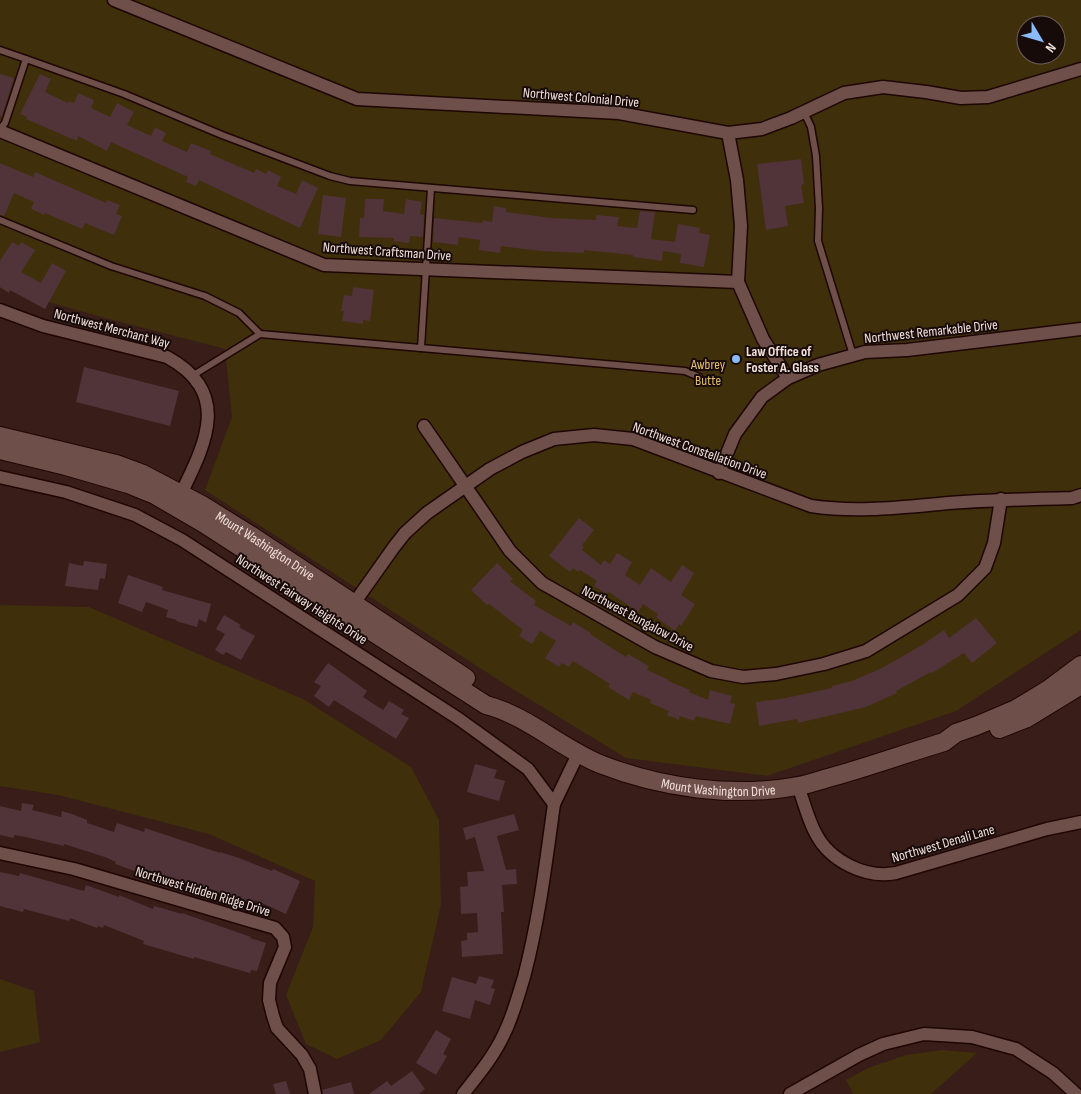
<svg xmlns="http://www.w3.org/2000/svg" width="1081" height="1094" viewBox="0 0 1081 1094" font-family="'Sofia Sans Condensed',sans-serif">
	<style>
		.green { fill: #3f2f0a; fill-rule: evenodd }
		.building { fill: #51333a }
		.lines { fill: none; stroke-linecap: round; stroke-linejoin: round }
		.lane-casing { stroke: #1e0604; stroke-width: 9 }
		.street-casing { stroke: #1e0604; stroke-width: 15 }
		.secondary-casing { stroke: #1e0604; stroke-width: 20 }
		.lane { stroke: #6e4f49; stroke-width: 6 }
		.street { stroke: #6e4f49; stroke-width: 12 }
		.secondary { stroke: #6e4f49; stroke-width: 18 }
		.poi-dot { fill: #8bbafc; stroke: #170b09; stroke-width: 2 }
		.labels { text-anchor: middle; stroke-width: 4; stroke-linejoin: round; paint-order: stroke }
		.street-label { font-size: 14px; fill: #f3e0dc; stroke: #170b09 }
		.poi-label { font-size: 14px; font-weight: bold; fill: #f3e0dc; stroke: #170b09; text-anchor: start }
		.park-label { font-size: 14px; fill: #e7be6a; stroke: #170b09 }
	</style>
	<rect width="100%" height="100%" fill="#381d18"/>
	<!-- green -->
	<g class="green">
		<path d="M0,0H1081V630L956,711L767,776L626,758L503,683L205,490L232,417L225,349L105,318L0,288ZM1026,25H1056V55H1026Z"/>
		<polygon points="0,605 89,607 303,699 411,767 439,820 441,905 421,992 381,1040 337,1059 306,1044 286,995 313,927 315,881 209,834 58,795 0,786"/>
		<polygon points="0,979 34,991 40,1042 0,1052"/>
		<polygon points="942,1050 977,1053 931,1094 853,1094 846,1080 868,1068 906,1055"/>
	</g>
	<!-- building -->
	<g class="building">
		<polygon points="0,74 14,78 2,116 0,116"/>
		<polygon points="40,74 51,79 45,92 68,103 69,101 74,103 78,93 94,100 91,108 110,117 117,103 134,112 127,125 151,136 155,127 166,133 162,141 187,152 191,143 211,151 210,154 254,173 256,169 266,174 268,170 281,177 277,186 296,194 302,180 318,188 300,228 199,180 196,186 186,182 188,177 111,142 107,151 78,136 77,141 26,119 27,117 20,114"/>
		<polygon points="801,159 804,184 801,185 804,203 785,206 788,226 766,230 757,164"/>
		<polygon points="0,163 33,177 35,172 106,203 107,200 120,205 116,214 122,216 114,235 85,223 82,229 45,213 44,215 31,209 34,202 14,193 4,216 0,215"/>
		<polygon points="323,195 346,198 341,237 318,234"/>
		<polygon points="365,199 384,199 383,211 404,214 406,199 422,202 420,214 424,215 423,237 410,236 409,243 394,241 394,238 359,237 360,218 364,218"/>
		<polygon points="494,206 506,208 506,212 551,218 596,220 596,215 619,217 617,226 637,228 640,211 655,212 651,239 675,242 678,224 700,228 699,233 710,235 704,267 680,263 681,254 663,251 662,261 633,257 633,255 584,250 584,253 540,251 501,246 500,253 479,250 480,240 459,237 458,245 433,242 434,218 482,223 483,220 492,222"/>
		<polygon points="12,242 19,246 21,242 35,250 21,272 41,283 52,263 66,271 45,309 10,290 9,293 0,287 0,261"/>
		<polygon points="353,287 374,290 370,321 363,320 363,324 342,321 344,311 341,311 344,295 352,296"/>
		<polygon points="84,367 179,391 170,426 76,402"/>
		<polygon points="579,518 594,530 582,545 584,547 582,550 601,565 604,560 610,564 617,553 632,562 625,575 640,585 651,568 671,582 682,565 694,573 681,595 695,604 681,626 679,624 675,631 656,617 658,614 643,604 638,612 609,592 607,594 594,586 597,581 580,570 578,572 573,568 570,572 549,556"/>
		<polygon points="84,561 107,564 105,579 100,578 98,590 65,586 69,563 83,566"/>
		<polygon points="497,563 513,579 510,581 536,601 534,605 571,626 573,622 591,633 590,634 626,657 628,654 649,666 647,670 669,680 668,681 690,690 689,692 708,700 710,690 732,696 730,703 735,704 730,724 696,716 694,721 680,716 679,720 667,715 669,711 650,703 651,700 633,692 629,700 608,687 610,684 573,661 569,667 562,663 559,667 545,658 556,641 540,631 532,644 519,636 523,630 489,604 487,605 471,590"/>
		<polygon points="128,575 163,587 162,590 211,604 206,623 199,619 197,627 176,621 177,620 166,617 168,610 146,602 142,612 118,603"/>
		<polygon points="224,615 241,625 239,627 255,636 241,660 226,652 223,655 215,650 225,634 216,629"/>
		<polygon points="976,618 997,643 972,663 964,653 932,673 931,672 896,691 897,693 866,707 798,723 797,719 759,726 756,702 781,699 832,688 832,686 852,681 882,668 922,645 944,630 949,638"/>
		<polygon points="328,663 367,691 363,697 383,710 389,701 404,710 401,714 409,718 396,739 334,700 329,707 314,696 321,686 314,682"/>
		<polygon points="475,764 497,770 494,778 505,781 499,801 467,792"/>
		<polygon points="22,803 34,805 32,810 61,817 62,811 72,814 87,820 87,823 114,832 117,823 144,832 145,828 220,853 220,852 239,858 272,871 273,869 300,881 286,914 255,900 254,903 246,899 245,902 216,892 215,894 193,887 192,889 182,885 183,882 144,870 143,874 115,864 116,862 105,857 64,844 64,846 26,837 14,835 14,838 0,835 0,806 21,811"/>
		<polygon points="514,814 519,830 497,836 506,870 516,869 517,884 502,885 504,912 501,912 503,954 462,957 461,941 467,940 467,933 478,932 477,913 461,914 460,887 468,886 467,872 484,871 475,837 466,840 463,828"/>
		<polygon points="0,872 19,876 20,873 84,891 86,885 119,897 119,895 153,909 154,906 182,914 182,913 251,937 250,938 266,943 257,971 251,970 250,973 194,957 194,959 143,944 144,941 104,925 103,928 98,926 97,928 70,918 69,921 24,909 23,912 0,906"/>
		<polygon points="479,976 494,980 491,988 495,989 490,1005 475,1000 470,1019 442,1011 452,977 476,984"/>
		<polygon points="436,1030 451,1039 443,1054 447,1056 436,1075 416,1063"/>
		<polygon points="412,1071 425,1089 419,1094 369,1094 387,1081 391,1086"/>
		<polygon points="286,1081 290,1094 276,1094 273,1084"/>
		<polygon points="351,1082 354,1094 323,1094 322,1090"/>
	</g>
	<g class="lines">
		<!-- lane casing -->
		<g class="lane-casing">
			<g id="lane">
				<polyline points="0,50 26,59 5,123 0,129"/>
				<polyline points="26,59 124,94 222,135 330,176 350,181 693,210"/>
				<polyline points="804,112 811,127 816,156 819,208 818,241 853,355"/>
				<polyline points="0,220 111,266 205,296 239,313 260,334 685,371 699,377"/>
				<polyline points="421,348 431,188"/>
				<polyline points="192,376 260,334"/>
			</g>
		</g>
		<!-- street casing -->
		<g class="street-casing">
			<g id="street">
				<polyline points="114,0 357,99 619,113 728,133 762,129 791,118 844,93 883,87 926,92 961,98 988,97 1081,69"/>
				<polyline points="0,131 324,265 738,282"/>
				<polyline points="728,133 737,180 741,226 738,282 763,339 788,378"/>
				<path d="M0,310L43,326L167,357C235,394 203,448 178,500"/>
				<polyline points="424,426 510,551 542,583 655,647 711,671 743,677 776,674 824,664 866,651 958,595 985,568 994,543 1001,499"/>
				<polyline points="719,473 735,434 762,397 788,378 818,365 865,352 907,350 1081,329"/>
				<polyline points="0,477 66,492 135,515 182,540 459,719 528,769 554,804 578,754"/>
				<path d="M350,609L394,547L405,533L427,513L490,469L522,452L554,439L594,435L633,439L811,506C857,513 903,507 949,503C990,500 1031,499 1072,498L1081,495"/>
				<path d="M798,786C804,802 808,820 816,834C830,861 866,879 896,873L1047,829L1081,822"/>
				<polyline points="0,853 74,869 275,928 283,937 285,947 270,983 269,1000 273,1016 277,1028 302,1055 310,1069 315,1094"/>
				<path d="M463,1094C478,1075 494,1056 504,1034C513,1016 518,996 524,977C539,920 546,862 554,804"/>
				<polyline points="790,1094 859,1055 883,1044 924,1034 972,1037 1016,1049 1053,1073 1076,1094"/>
			</g>
		</g>
		<!-- secondary casing -->
		<g class="secondary-casing">
			<g id="secondary">
				<path id="s1" d="M0,436L116,464L143,474L202,505L252,536L466,678"/>
				<path id="s2" d="M0,450L66,466L128,484L155,495L203,523L486,705C526,715 561,748 600,764C661,788 733,798 798,786C810,784 823,779 835,776C871,766 907,753 944,742L956,733L976,726L1016,709L1049,689L1081,665"/>
				<polyline points="999,729 1027,718 1081,685"/>
			</g>
		</g>
		<!-- lane -->
		<use href="#lane" class="lane"/>
		<!-- street -->
		<use href="#street" class="street"/>
		<!-- secondary -->
		<use href="#secondary" class="secondary"/>
	</g>
	<!-- markers -->
	<circle class="poi-dot" cx="736" cy="359" r="5"/>
	<g class="labels">
		<!-- street labels -->
		<g class="street-label">
			<text transform="translate(581 97) rotate(5)" y="5">Northwest Colonial Drive</text>
			<text transform="translate(387 251) rotate(4)" y="5">Northwest Craftsman Drive</text>
			<text transform="translate(112 328) rotate(15)" y="5">Northwest Merchant Way</text>
			<text transform="translate(931 331) rotate(-6)" y="5">Northwest Remarkable Drive</text>
			<text transform="translate(700 450) rotate(20)" y="5">Northwest Constellation Drive</text>
			<text dy="5" stroke="none"><textPath href="#s1" startOffset="290">Mount Washington Drive</textPath></text>
			<text transform="translate(302 599) rotate(33)" y="5">Northwest Fairway Heights Drive</text>
			<text transform="translate(638 618) rotate(28)" y="5">Northwest Bungalow Drive</text>
			<text dy="5" stroke="none"><textPath href="#s2" startOffset="804">Mount Washington Drive</textPath></text>
			<text transform="translate(943 843) rotate(-16)" y="5">Northwest Denali Lane</text>
			<text transform="translate(203 891) rotate(17)" y="5">Northwest Hidden Ridge Drive</text>
		</g>
		<!-- poi labels -->
		<g class="poi-label">
			<text x="746" y="356">Law Office of<tspan x="746" dy="16">Foster A. Glass</tspan></text>
		</g>
		<!-- park labels -->
		<g class="park-label">
			<text x="708" y="369">Awbrey<tspan x="708" dy="16">Butte</tspan></text>
		</g>
	</g>
	<!-- north arrow -->
	<g transform="translate(1041 40) rotate(128)"><circle r="24" fill="#170b09" stroke="#6f605d"/>
	<path d="M0-4L9 19L0 12L-9 19Z" fill="#8bbafc"/>
	<text y="-8" font-size="14" font-weight="bold" text-anchor="middle" fill="#f3e0dc">N</text>
	</g>
</svg>
